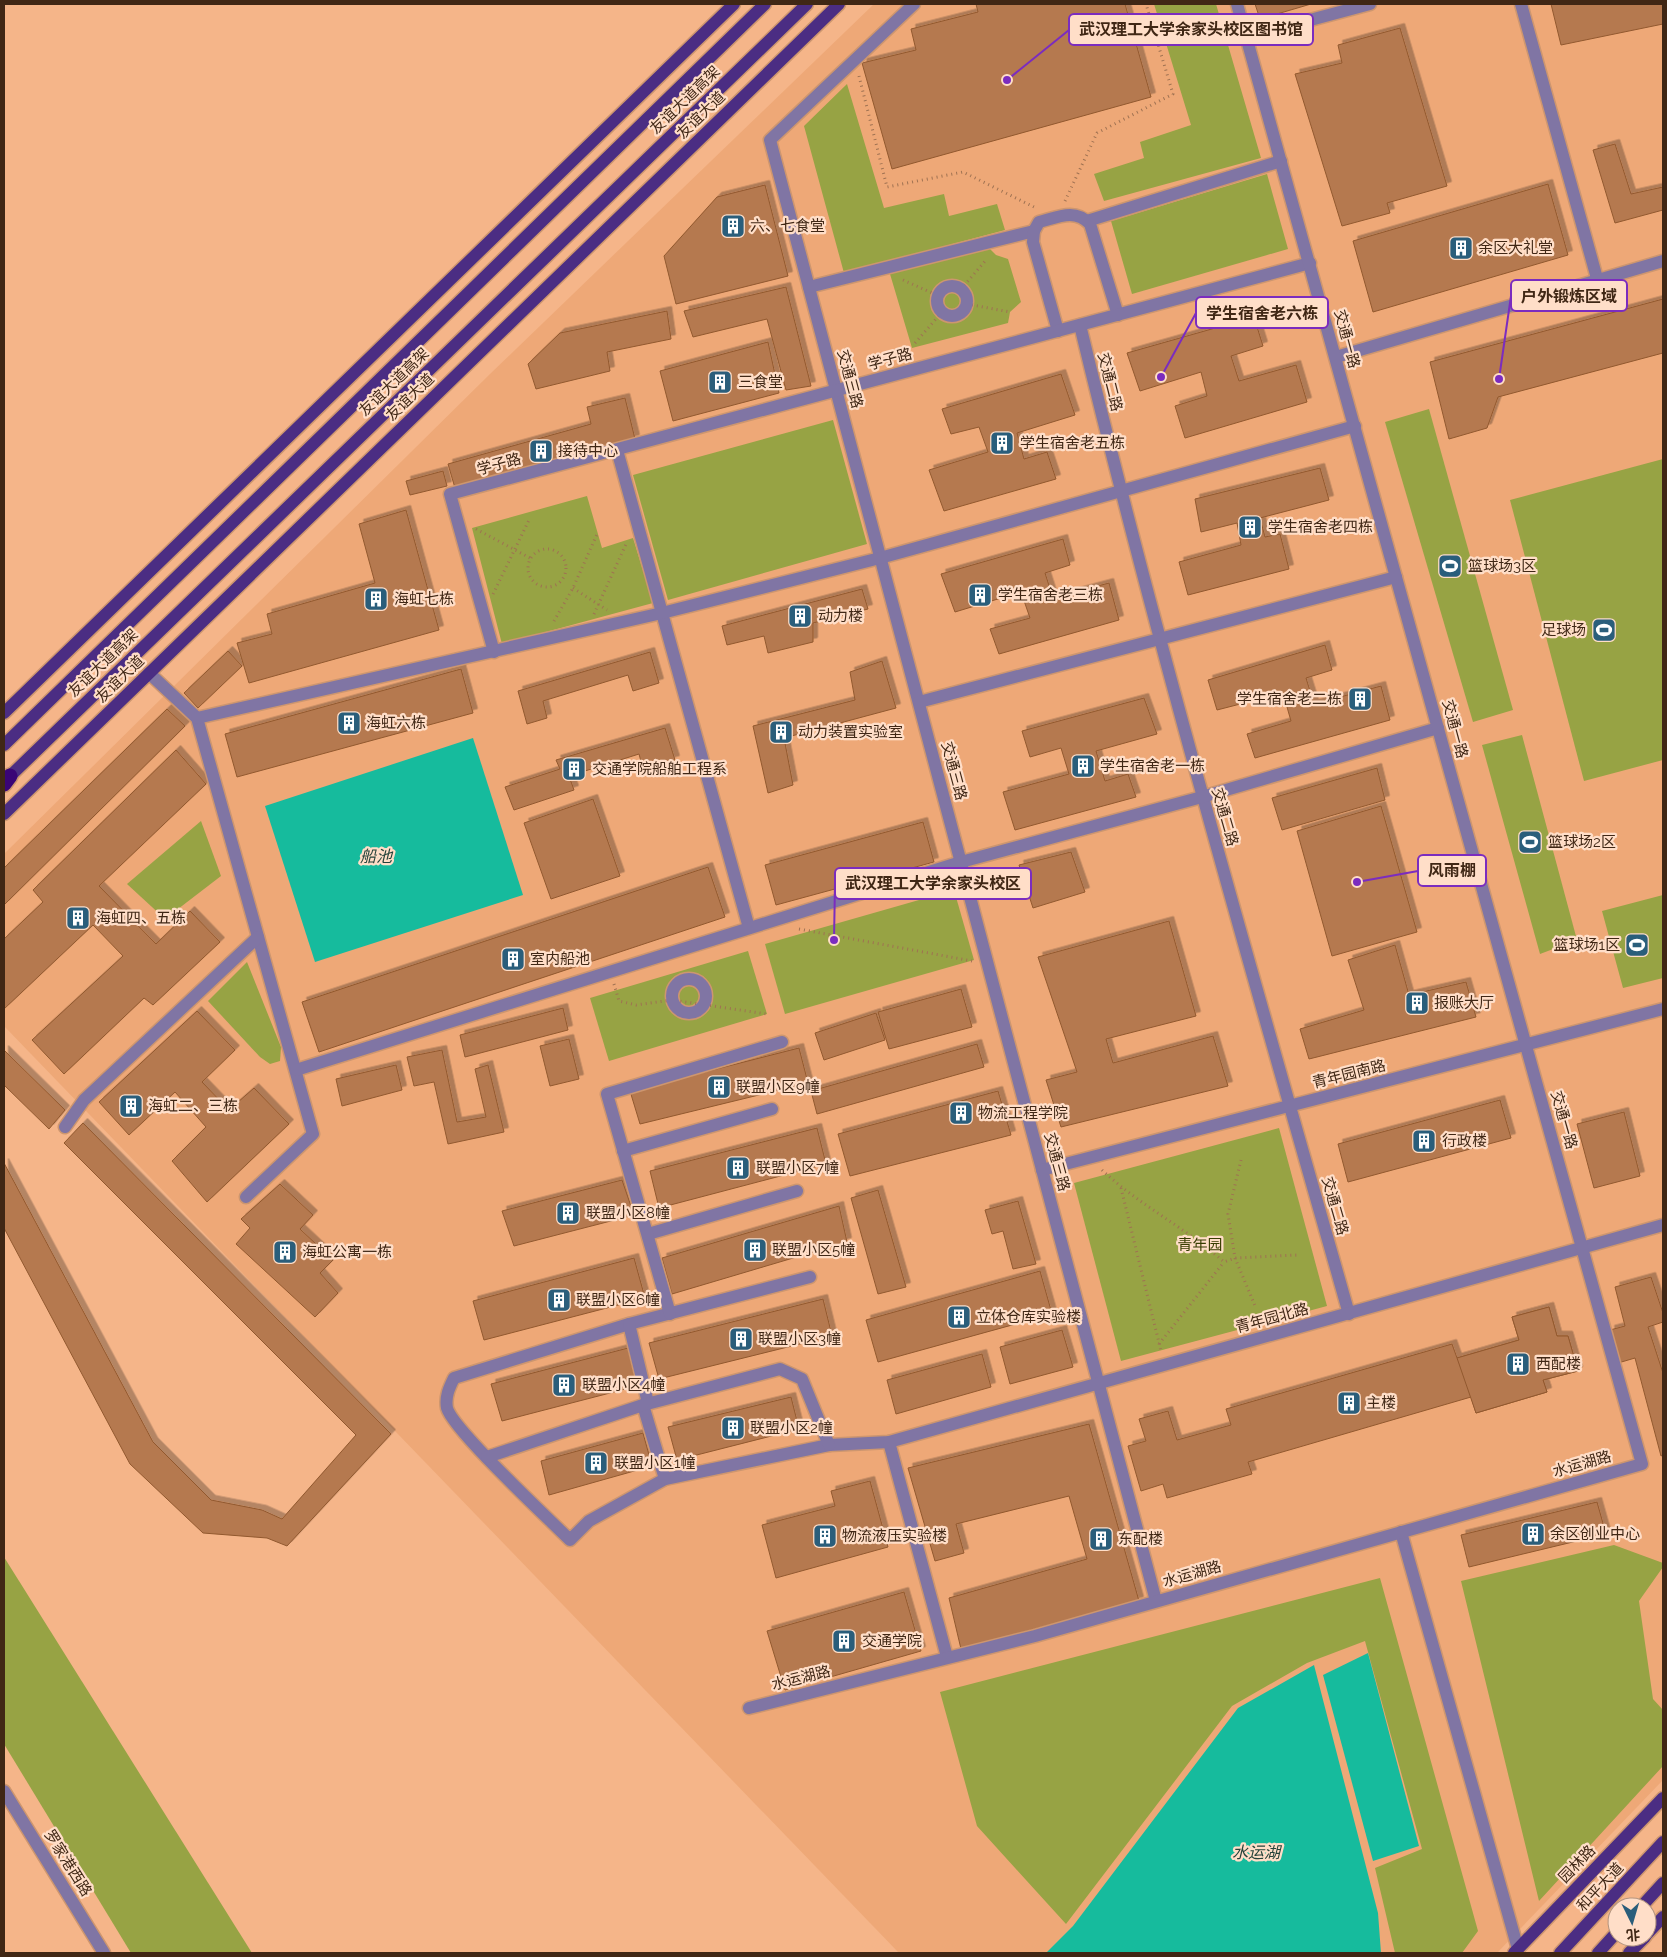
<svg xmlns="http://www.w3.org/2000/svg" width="1667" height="1957" viewBox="0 0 1667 1957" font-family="Raleway,'Noto Sans SC',sans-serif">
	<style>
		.built { fill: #eea877 }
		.green { fill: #97a344 }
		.water { fill: #16bb9d }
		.building { fill: #b5794f; stroke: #92592f; filter: url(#shadow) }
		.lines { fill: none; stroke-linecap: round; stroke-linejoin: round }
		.minor-casing { stroke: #cd966f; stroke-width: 15 }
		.major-casing { stroke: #cd966f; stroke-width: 15 }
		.highway-casing { stroke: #cd966f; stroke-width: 18 }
		.path { stroke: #9f7252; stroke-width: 3; stroke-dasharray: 1 4; stroke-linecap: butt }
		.minor { stroke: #8075a4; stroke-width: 12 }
		.major { stroke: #4b2d83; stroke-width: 12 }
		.highway { stroke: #3a0576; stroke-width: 15 }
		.labels { text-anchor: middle; stroke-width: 4.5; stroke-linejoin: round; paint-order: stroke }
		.street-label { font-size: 15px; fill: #402715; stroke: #ffdec8 }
		.poi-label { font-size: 15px; fill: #402715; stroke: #ffdec8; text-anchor: start }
		.park-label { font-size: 15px; fill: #373d01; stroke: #ffdec8 }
		.water-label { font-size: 16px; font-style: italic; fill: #25423a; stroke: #ffdec8 }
		.leader { fill: none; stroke: #7b2cbf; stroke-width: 2 }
		.callout-dot { fill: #7b2cbf; stroke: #ffdec8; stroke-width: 2 }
		.callout { fill: #ffdec8; stroke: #7b2cbf; stroke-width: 2 }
		.callout-label { font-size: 16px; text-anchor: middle; font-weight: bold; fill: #402715 }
	</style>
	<defs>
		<filter id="shadow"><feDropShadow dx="4.5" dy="-4.5" stdDeviation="0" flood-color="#0004"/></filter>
	</defs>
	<rect width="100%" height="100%" fill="#f5b589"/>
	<!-- built -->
	<polygon class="built" points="874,4 1663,4 1663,1780 1497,1953 899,1953 4,1026 4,854 490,374"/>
	<!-- green -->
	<g class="green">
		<polygon points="1154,4 1216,4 1261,158 1104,201 1094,174 1144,158 1140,142 1191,125"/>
		<polygon points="847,84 884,208 944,194 949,216 997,204 1005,230 844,273 804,126"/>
		<polygon points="1267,174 1288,249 1132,294 1111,221"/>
		<polygon points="988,247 996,255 1008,259 1021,302 1010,312 1008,323 912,348 890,274"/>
		<polygon points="1429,409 1513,710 1473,722 1385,422"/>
		<polygon points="833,420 867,544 668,600 633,475"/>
		<polygon points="1663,459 1663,760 1584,781 1510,500"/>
		<polygon points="587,496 602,548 633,538 653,603 502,644 472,528"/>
		<polygon points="1522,735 1577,940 1540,954 1482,745"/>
		<polygon points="201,821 221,876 165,919 127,884"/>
		<polygon points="954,890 974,960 785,1014 765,944"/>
		<polygon points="1663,895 1663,978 1623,988 1602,911"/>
		<polygon points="748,951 767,1014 609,1061 590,998"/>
		<polygon points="247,962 281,1047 280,1061 270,1064 260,1057 208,1001"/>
		<polygon points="1279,1128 1327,1306 1121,1361 1074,1183"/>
		<polygon points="1614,1545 1663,1563 1663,1567 1639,1601 1653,1699 1663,1710 1663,1766 1539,1901 1461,1581"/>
		<polygon points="4,1557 252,1953 131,1953 4,1744"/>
		<polygon points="1380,1578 1478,1931 1462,1953 1395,1953 1375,1868 1422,1849 1365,1641 1307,1663 1232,1706 1066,1924 977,1826 940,1692"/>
	</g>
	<!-- water -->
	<g class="water">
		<polygon points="473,738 523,895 315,962 265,806"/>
		<polygon points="1368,1653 1419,1846 1373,1861 1323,1675"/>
		<polygon points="1314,1665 1378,1913 1381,1953 1046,1953 1073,1926 1238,1708"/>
	</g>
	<!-- building -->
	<g class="building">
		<polygon points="976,4 1125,4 1151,97 892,169 862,63 916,50 911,29 978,12"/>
		<polygon points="1255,4 1311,4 1260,19"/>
		<polygon points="1551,4 1663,4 1663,24 1561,45"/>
		<polygon points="1400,28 1447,186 1387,203 1390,213 1342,226 1295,74 1342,63 1338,45"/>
		<polygon points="1615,144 1631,194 1663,187 1663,210 1615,223 1593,150"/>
		<polygon points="1548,184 1568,255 1373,312 1353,241"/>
		<polygon points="765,185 788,276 676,304 664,256 717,197"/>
		<polygon points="786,287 811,386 786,390 767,319 693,337 684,311"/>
		<polygon points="1663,299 1663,353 1498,397 1487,428 1449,439 1430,362"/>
		<polygon points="667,311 671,339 607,352 610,371 536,389 528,364 560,333"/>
		<polygon points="1254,317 1263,346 1231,356 1239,381 1296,365 1307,402 1185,438 1175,406 1207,396 1201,372 1140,391 1127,353"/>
		<polygon points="768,342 779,393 673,421 660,371"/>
		<polygon points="1061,374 1075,415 1017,433 1024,459 1047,452 1056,479 944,511 929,470 988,452 979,427 951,434 942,409"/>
		<polygon points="625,398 635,439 455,488 448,464 591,424 587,407"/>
		<polygon points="1320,468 1329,500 1260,518 1265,537 1280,534 1289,569 1188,595 1179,562 1241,545 1237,523 1201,532 1195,499"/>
		<polygon points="443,471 447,486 410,495 406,481"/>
		<polygon points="406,510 439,630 249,683 237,643 272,634 267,614 375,583 359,524"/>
		<polygon points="1063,539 1070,565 1045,573 1053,598 1109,583 1119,620 999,654 990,629 1030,618 1021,592 955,612 941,574"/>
		<polygon points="862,589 868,609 813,623 813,642 768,653 764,636 727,645 722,626"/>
		<polygon points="1325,645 1332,670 1306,678 1314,704 1381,686 1390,720 1255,758 1247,734 1291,721 1283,693 1217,710 1208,680"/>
		<polygon points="228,651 242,666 198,708 184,693"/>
		<polygon points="650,652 659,683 633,691 628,675 543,701 547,718 527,724 518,691"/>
		<polygon points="882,661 896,708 784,738 793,785 768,793 753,726 855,700 850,672"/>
		<polygon points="461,669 473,713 237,777 225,734"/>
		<polygon points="1144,698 1157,734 1096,751 1105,781 1128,774 1136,797 1015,830 1003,792 1069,774 1061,748 1030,757 1022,731"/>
		<polygon points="167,709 185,726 4,905 4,868"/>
		<polygon points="665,728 675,760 643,769 639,754 569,776 574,790 514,810 505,787 560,769 556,760"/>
		<polygon points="176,750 206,784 99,886 156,944 190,911 220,942 153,1005 144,998 64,1074 32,1040 123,956 93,925 4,1009 4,939 43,902 33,890"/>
		<polygon points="1377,768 1385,800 1282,830 1272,798"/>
		<polygon points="593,799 620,876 551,899 524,823"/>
		<polygon points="1381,806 1417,932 1332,956 1297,831"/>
		<polygon points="923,822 934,862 776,905 765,865"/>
		<polygon points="1071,852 1085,892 1033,908 1019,865"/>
		<polygon points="708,867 725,917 319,1052 302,1002"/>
		<polygon points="1169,921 1196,1016 1106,1039 1113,1063 1213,1036 1228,1086 1061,1127 1046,1080 1077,1072 1038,957"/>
		<polygon points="1395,945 1409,995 1466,982 1476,1017 1309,1059 1300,1029 1364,1010 1348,960"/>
		<polygon points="961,989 972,1027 889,1049 878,1012"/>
		<polygon points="563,1008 568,1030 465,1057 460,1035"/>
		<polygon points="197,1011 235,1050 202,1082 229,1110 254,1088 289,1124 207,1202 172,1161 206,1127 175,1092 129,1135 99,1102"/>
		<polygon points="876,1013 885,1040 824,1060 815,1033"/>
		<polygon points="569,1039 579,1079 550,1086 540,1046"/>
		<polygon points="977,1044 984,1067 817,1114 811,1091"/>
		<polygon points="799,1048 808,1083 640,1124 630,1091"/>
		<polygon points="4,1050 65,1110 49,1129 4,1085"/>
		<polygon points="442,1050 457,1122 486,1117 475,1069 488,1065 504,1132 448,1144 434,1082 414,1086 407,1057"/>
		<polygon points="396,1065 402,1090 342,1106 336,1079"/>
		<polygon points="998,1091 1011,1135 850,1176 838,1134"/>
		<polygon points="1500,1100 1511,1138 1348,1182 1338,1144"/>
		<polygon points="1624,1112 1640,1176 1594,1188 1577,1124"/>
		<polygon points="83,1123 391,1434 287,1546 267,1538 203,1533 130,1464 4,1228 4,1163 153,1442 211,1500 262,1510 282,1519 356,1435 64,1143"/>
		<polygon points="817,1128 826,1164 659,1208 650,1171"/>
		<polygon points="622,1180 634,1215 514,1246 502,1211"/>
		<polygon points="280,1184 313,1215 300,1229 333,1260 320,1273 338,1293 315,1317 236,1244 250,1228 241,1219"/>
		<polygon points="878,1190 906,1287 878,1294 851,1198"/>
		<polygon points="1018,1201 1036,1264 1013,1269 1003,1231 992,1234 985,1210"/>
		<polygon points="839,1206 847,1242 672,1294 662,1258"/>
		<polygon points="634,1258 645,1298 484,1340 473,1301"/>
		<polygon points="1040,1271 1052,1314 878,1362 866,1320"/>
		<polygon points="1651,1277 1663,1313 1663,1322 1648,1327 1663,1373 1663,1455 1661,1456 1635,1358 1618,1363 1610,1330 1625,1326 1615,1287"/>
		<polygon points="823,1299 832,1336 659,1379 649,1343"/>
		<polygon points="1549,1307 1557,1336 1568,1336 1578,1371 1543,1380 1547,1392 1476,1413 1471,1397 1248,1462 1252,1474 1167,1498 1163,1484 1141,1491 1128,1446 1146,1441 1139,1419 1168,1411 1177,1440 1231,1425 1226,1409 1452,1344 1457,1358 1519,1340 1512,1317"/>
		<polygon points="1549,1307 1557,1336 1568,1336 1578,1371 1543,1380 1547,1392 1476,1413 1457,1358 1519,1340 1512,1317"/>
		<polygon points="1062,1330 1073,1367 1010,1384 1000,1347"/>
		<polygon points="628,1348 637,1386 502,1421 491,1384"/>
		<polygon points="982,1354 991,1387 896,1414 887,1380"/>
		<polygon points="791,1397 799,1429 677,1460 668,1427"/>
		<polygon points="1089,1424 1139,1601 961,1649 949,1598 1087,1559 1069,1496 956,1524 964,1553 935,1561 908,1468"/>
		<polygon points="643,1433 652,1466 549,1495 541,1461"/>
		<polygon points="870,1481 888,1547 776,1578 762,1525 835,1506 831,1491"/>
		<polygon points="1597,1502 1606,1534 1469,1567 1461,1535"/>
		<polygon points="904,1592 921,1651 785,1690 767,1631"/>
	</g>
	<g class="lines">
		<!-- minor casing -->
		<g class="minor-casing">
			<g id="minor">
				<polyline points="914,4 770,140 1156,1601"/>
				<polyline points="1521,4 1598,282"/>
				<polyline points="1247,37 1370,4"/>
				<polyline points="1087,221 1281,161"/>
				<circle cx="952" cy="301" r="15"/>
				<polyline points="809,287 1034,231"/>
				<path d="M1080,325C1160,657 1256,986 1349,1314"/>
				<path d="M1058,331L1033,242L1034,231L1039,222C1058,217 1075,208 1090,224L1118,315"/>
				<polyline points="1336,357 1663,261"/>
				<polyline points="617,450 749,928"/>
				<polyline points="494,652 450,494 1310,263"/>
				<polyline points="149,673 197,718 313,1134 246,1197"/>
				<polyline points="919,702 1396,577"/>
				<polyline points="197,718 662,613 880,558 1355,426"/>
				<circle cx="689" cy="996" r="17"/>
				<polyline points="296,1070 961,862 1202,797 1438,728"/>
				<polyline points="65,1127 84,1100 258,937"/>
				<polyline points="623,1151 772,1109"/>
				<polyline points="1042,1170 1663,1009"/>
				<polyline points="648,1234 797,1191"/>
				<path d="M810,1277L629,1324L454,1378C449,1388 445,1397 447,1408C453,1430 548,1518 570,1540L589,1521L665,1479L829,1445L889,1442L1663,1225"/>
				<polyline points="670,1314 607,1094 782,1042"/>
				<polyline points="629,1324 648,1403"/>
				<polyline points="643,1405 665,1479"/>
				<polyline points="889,1442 947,1657"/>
				<polyline points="487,1457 643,1405 780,1369 802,1379 829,1445"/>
				<polyline points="1401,1532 1518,1949"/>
				<polyline points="749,1708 1035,1636 1642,1464 1237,4"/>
				<polyline points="4,1791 104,1953"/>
			</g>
		</g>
		<!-- major casing -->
		<g class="major-casing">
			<g id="major">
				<polyline points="4,713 734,4"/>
				<polyline points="4,745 765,4"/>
				<polyline points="4,782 807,4"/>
				<polyline points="4,814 839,4"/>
				<polyline points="1641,1907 1663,1883"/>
				<polyline points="1647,1934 1663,1917"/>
				<polyline points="1514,1953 1663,1798"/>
				<polyline points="1560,1953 1663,1842"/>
				<polyline points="1598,1953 1617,1932"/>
				<polyline points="1629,1953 1645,1937"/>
			</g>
		</g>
		<!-- highway casing -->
		<g class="highway-casing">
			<polyline id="highway" points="4,784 10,776"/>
		</g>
		<!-- path -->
		<g class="path">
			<polyline points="859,76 887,187 963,172 1036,208"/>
			<polyline points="1065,201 1097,133 1173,94 1146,4"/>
			<polyline points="903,280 939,296"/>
			<polyline points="961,289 987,259"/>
			<polyline points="967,304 1010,312"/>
			<polyline points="915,343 942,312"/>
			<polyline points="476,529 530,558"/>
			<circle cx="547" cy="568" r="19"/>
			<polyline points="573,588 607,610"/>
			<polyline points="493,594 530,518"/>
			<polyline points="594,614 627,542"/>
			<polyline points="554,621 573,588 598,532"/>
			<polyline points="799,929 972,961"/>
			<polyline points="614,984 619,1001 636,1005 672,1000 767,1014"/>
			<polyline points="1241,1160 1228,1214 1235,1258 1256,1308"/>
			<path d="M1102,1170C1139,1205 1186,1228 1224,1262L1235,1258L1298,1255"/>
			<polyline points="1121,1188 1161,1351"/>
			<polyline points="1159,1344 1224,1262"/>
		</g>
		<!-- minor -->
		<use href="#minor" class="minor"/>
		<!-- major -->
		<use href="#major" class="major"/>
		<!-- highway -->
		<use href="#highway" class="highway"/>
	</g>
	<!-- icons -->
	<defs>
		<g id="building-square" transform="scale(1.25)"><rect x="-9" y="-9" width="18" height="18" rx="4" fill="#2a5e7b" stroke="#ffdec8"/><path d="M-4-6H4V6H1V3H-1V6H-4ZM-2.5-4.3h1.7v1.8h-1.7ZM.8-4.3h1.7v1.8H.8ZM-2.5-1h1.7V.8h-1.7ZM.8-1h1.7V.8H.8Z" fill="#fff"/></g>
		<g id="stadium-square" transform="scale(1.25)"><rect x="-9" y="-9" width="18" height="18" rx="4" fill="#2a5e7b" stroke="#ffdec8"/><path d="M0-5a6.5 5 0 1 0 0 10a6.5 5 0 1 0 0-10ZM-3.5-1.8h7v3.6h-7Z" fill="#fff"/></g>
	</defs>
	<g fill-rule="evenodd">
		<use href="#building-square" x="733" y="226"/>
		<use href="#building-square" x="1461" y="248"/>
		<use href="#building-square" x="720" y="382"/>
		<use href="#building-square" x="1002" y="443"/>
		<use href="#building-square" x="541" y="451"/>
		<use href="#building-square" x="1250" y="527"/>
		<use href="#stadium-square" x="1450" y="566"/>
		<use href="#building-square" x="980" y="595"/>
		<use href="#building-square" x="376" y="599"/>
		<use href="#building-square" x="800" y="616"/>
		<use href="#stadium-square" x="1604" y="630"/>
		<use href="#building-square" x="1360" y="699"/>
		<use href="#building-square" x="349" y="723"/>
		<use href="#building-square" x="781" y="732"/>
		<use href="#building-square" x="1083" y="766"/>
		<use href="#building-square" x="574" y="769"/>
		<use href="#stadium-square" x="1530" y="842"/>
		<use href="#building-square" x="78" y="918"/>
		<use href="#stadium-square" x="1637" y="945"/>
		<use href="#building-square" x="513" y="959"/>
		<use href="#building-square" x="1417" y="1003"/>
		<use href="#building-square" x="719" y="1087"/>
		<use href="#building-square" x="131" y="1106"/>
		<use href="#building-square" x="961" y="1113"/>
		<use href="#building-square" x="1424" y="1141"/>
		<use href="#building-square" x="738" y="1168"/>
		<use href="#building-square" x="568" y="1213"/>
		<use href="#building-square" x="755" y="1250"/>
		<use href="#building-square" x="285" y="1252"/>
		<use href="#building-square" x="559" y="1300"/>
		<use href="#building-square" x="959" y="1317"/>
		<use href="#building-square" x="741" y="1339"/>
		<use href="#building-square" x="1518" y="1364"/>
		<use href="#building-square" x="564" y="1385"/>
		<use href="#building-square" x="1349" y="1403"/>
		<use href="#building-square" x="733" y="1428"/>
		<use href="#building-square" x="596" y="1463"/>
		<use href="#building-square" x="1533" y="1534"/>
		<use href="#building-square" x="825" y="1536"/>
		<use href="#building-square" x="1101" y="1539"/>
		<use href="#building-square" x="844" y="1641"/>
	</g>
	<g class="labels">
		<!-- street labels -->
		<g class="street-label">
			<text transform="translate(685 100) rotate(-44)" y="5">友谊大道高架</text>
			<text transform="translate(701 115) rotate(-44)" y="5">友谊大道</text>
			<text transform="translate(1347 339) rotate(75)" y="5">交通一路</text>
			<text transform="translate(890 359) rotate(-15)" y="5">学子路</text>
			<text transform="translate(850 379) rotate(75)" y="5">交通三路</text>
			<text transform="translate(394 382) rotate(-44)" y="5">友谊大道高架</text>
			<text transform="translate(1110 382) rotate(76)" y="5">交通二路</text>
			<text transform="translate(410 397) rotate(-44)" y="5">友谊大道</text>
			<text transform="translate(499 464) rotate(-15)" y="5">学子路</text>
			<text transform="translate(103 663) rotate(-44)" y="5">友谊大道高架</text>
			<text transform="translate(120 679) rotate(-44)" y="5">友谊大道</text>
			<text transform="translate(1455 729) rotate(75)" y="5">交通一路</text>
			<text transform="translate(954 771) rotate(75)" y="5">交通三路</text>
			<text transform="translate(1225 817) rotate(74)" y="5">交通二路</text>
			<text transform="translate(1349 1074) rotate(-14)" y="5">青年园南路</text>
			<text transform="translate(1564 1120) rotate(74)" y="5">交通一路</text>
			<text transform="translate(1057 1162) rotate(75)" y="5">交通三路</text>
			<text transform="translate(1335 1206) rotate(74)" y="5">交通二路</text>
			<text transform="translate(1272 1318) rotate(-15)" y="5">青年园北路</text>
			<text transform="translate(1582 1464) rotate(-16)" y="5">水运湖路</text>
			<text transform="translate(1192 1574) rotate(-16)" y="5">水运湖路</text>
			<text transform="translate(801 1678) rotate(-14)" y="5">水运湖路</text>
			<text transform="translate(68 1863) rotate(58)" y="5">罗家港西路</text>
			<text transform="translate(1577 1864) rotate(-46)" y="5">园林路</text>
			<text transform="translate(1600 1887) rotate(-47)" y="5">和平大道</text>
		</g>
		<!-- poi labels -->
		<g class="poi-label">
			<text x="750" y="231">六、七食堂</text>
			<text x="1478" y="253">余区大礼堂</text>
			<text x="738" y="387">三食堂</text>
			<text x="1020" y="448">学生宿舍老五栋</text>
			<text x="558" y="456">接待中心</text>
			<text x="1268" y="532">学生宿舍老四栋</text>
			<text x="1468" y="571">篮球场3区</text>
			<text x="998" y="600">学生宿舍老三栋</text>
			<text x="394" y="604">海虹七栋</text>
			<text x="818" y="621">动力楼</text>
			<text x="1586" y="635" text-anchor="end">足球场</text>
			<text x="1342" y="704" text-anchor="end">学生宿舍老二栋</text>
			<text x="366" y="728">海虹六栋</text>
			<text x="798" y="737">动力装置实验室</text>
			<text x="1100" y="771">学生宿舍老一栋</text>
			<text x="592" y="774">交通学院船舶工程系</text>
			<text x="1548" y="847">篮球场2区</text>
			<text x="96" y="923">海虹四、五栋</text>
			<text x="1620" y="950" text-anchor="end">篮球场1区</text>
			<text x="530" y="964">室内船池</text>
			<text x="1434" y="1008">报账大厅</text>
			<text x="736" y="1092">联盟小区9幢</text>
			<text x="148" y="1111">海虹二、三栋</text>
			<text x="978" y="1118">物流工程学院</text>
			<text x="1442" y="1146">行政楼</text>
			<text x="756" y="1173">联盟小区7幢</text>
			<text x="586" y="1218">联盟小区8幢</text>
			<text x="772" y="1255">联盟小区5幢</text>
			<text x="302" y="1257">海虹公寓一栋</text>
			<text x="576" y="1305">联盟小区6幢</text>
			<text x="976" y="1322">立体仓库实验楼</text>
			<text x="758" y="1344">联盟小区3幢</text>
			<text x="1536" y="1369">西配楼</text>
			<text x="582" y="1390">联盟小区4幢</text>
			<text x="1366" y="1408">主楼</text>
			<text x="750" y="1433">联盟小区2幢</text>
			<text x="614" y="1468">联盟小区1幢</text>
			<text x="1550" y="1539">余区创业中心</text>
			<text x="842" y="1541">物流液压实验楼</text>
			<text x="1118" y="1544">东配楼</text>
			<text x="862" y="1646">交通学院</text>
		</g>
		<!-- park labels -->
		<g class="park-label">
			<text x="1200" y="1250">青年园</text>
		</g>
		<!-- water labels -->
		<g class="water-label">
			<text x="376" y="862">船池</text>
			<text x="1256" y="1858">水运湖</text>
		</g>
	</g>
	<!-- callouts -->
	<path class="leader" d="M1007 80L1069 30M1499 379L1511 296M1161 377L1196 313M1357 882L1418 871M834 940L835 883"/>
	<g class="callout-dot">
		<circle cx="1007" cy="80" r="5"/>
		<circle cx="1499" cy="379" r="5"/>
		<circle cx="1161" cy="377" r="5"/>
		<circle cx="1357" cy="882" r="5"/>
		<circle cx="834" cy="940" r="5"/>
	</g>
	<g class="callout">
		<rect x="1069" y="14" width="244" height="31" rx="5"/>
		<rect x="1511" y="280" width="116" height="31" rx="5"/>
		<rect x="1196" y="297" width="132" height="31" rx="5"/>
		<rect x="1418" y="855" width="68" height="31" rx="5"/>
		<rect x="835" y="868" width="196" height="31" rx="5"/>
	</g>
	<g class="callout-label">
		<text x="1191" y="35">武汉理工大学余家头校区图书馆</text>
		<text x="1569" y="302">户外锻炼区域</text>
		<text x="1262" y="319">学生宿舍老六栋</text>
		<text x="1452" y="876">风雨棚</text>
		<text x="933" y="889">武汉理工大学余家头校区</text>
	</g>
	<!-- border -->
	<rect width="1667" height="1957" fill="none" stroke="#402715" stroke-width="10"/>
	<!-- north arrow -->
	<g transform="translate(1632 1922) rotate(175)"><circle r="24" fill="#ffdec8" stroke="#b39580"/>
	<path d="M0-4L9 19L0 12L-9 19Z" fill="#2a5e7b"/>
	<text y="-8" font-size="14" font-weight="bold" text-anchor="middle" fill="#402715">北</text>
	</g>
</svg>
